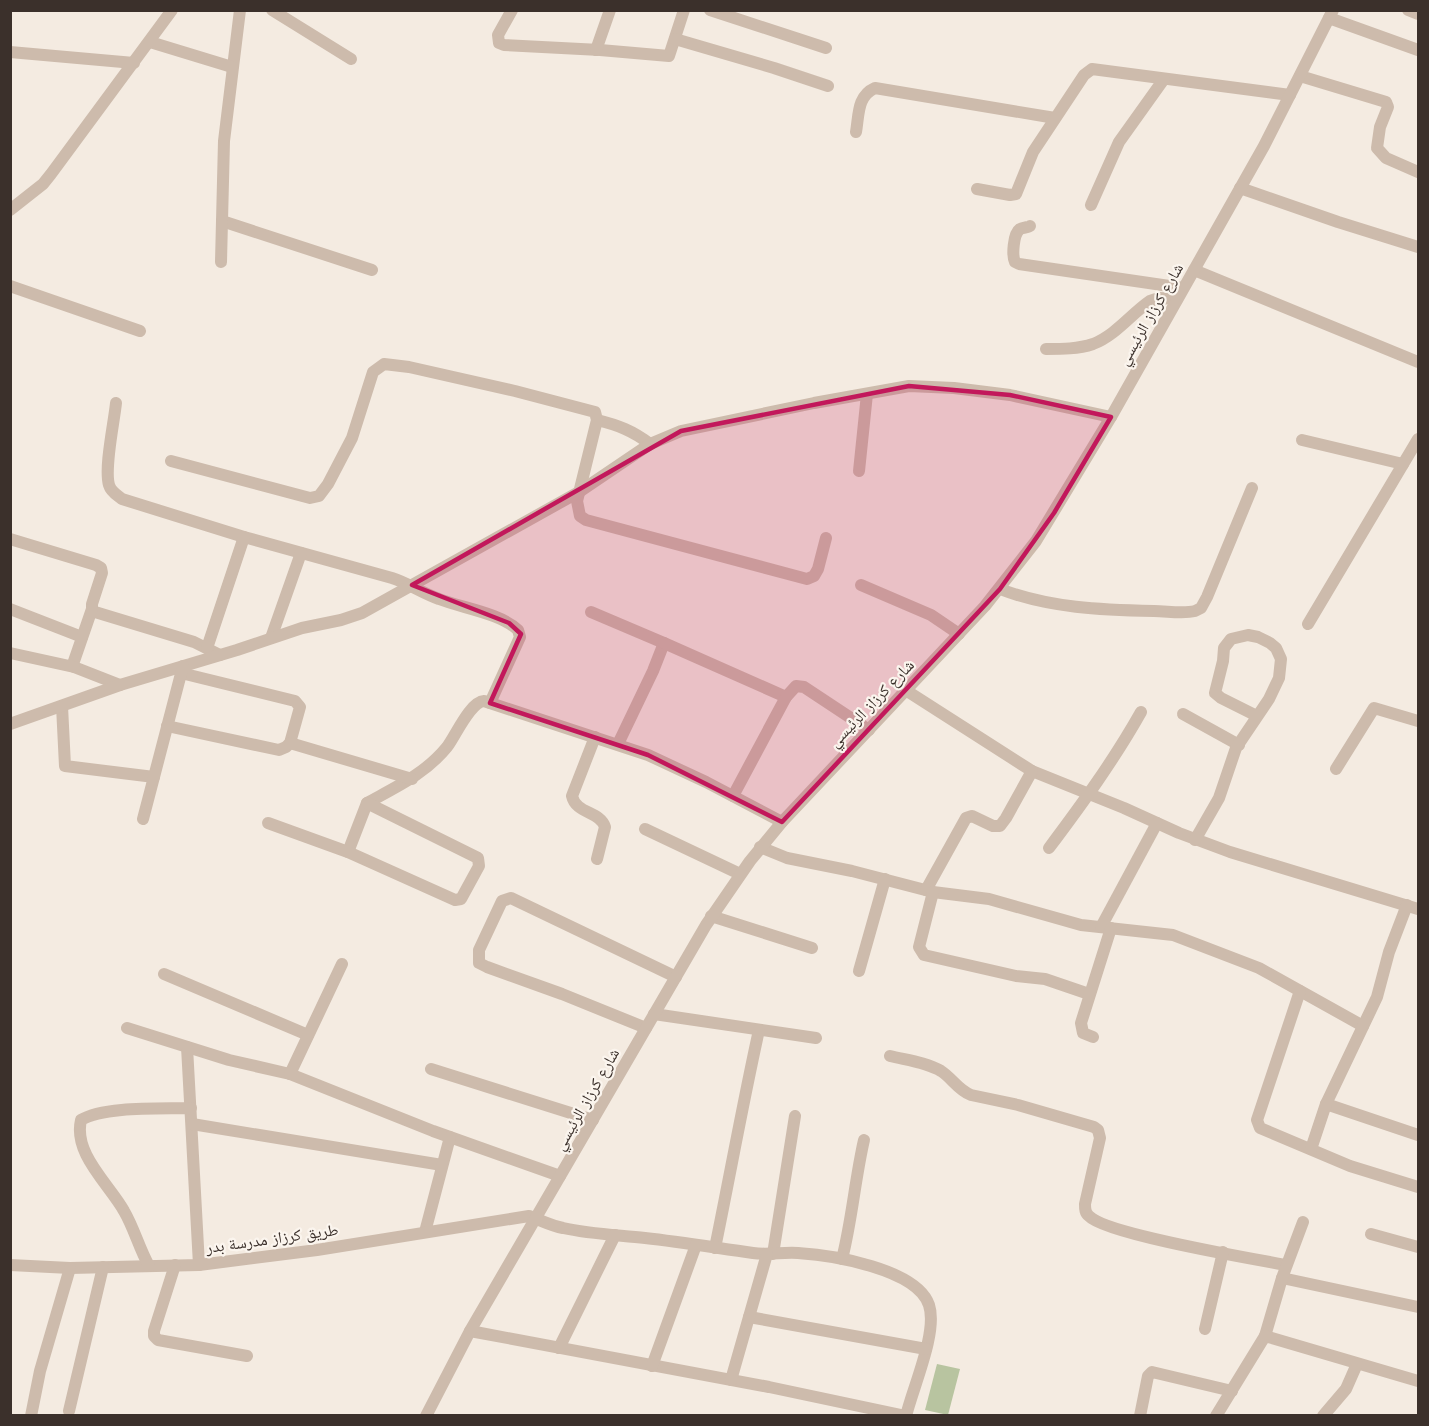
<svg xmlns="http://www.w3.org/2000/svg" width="1429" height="1426" viewBox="0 0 1429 1426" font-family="Jost,'Noto Naskh Arabic',sans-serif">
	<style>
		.green { fill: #b8c4a0 }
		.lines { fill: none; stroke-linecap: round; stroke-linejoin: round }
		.minor { stroke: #cdbbac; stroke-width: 12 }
		.marked { fill: #c2185b; fill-opacity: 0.2; stroke: #c2185b; stroke-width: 4.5; stroke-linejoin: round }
		.labels { text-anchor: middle; stroke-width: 4.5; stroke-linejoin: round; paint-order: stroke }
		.street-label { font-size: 16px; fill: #3b302b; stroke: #fbf5ee }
	</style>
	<rect width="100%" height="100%" fill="#f4ebe1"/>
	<!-- green -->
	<polygon class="green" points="937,1364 960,1369 948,1415 925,1410"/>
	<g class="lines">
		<!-- minor -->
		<g class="minor">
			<polyline points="240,10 224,141 222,221 372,270"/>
			<polyline points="272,10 351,59"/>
			<polyline points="512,10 498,35 499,43 504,45 600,50 669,56 684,10"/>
			<polyline points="710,10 826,48"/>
			<polyline points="1408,10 1418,14"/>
			<polyline points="1329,18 1418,50"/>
			<polyline points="675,39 774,68 828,86"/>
			<polyline points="150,42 232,67"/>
			<polyline points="596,50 610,10"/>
			<polyline points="10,52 134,63"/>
			<polyline points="1300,76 1386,102 1388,107 1380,127 1377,148 1386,158 1418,172"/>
			<path d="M856,132C859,115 857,96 875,88L1055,118"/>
			<polyline points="1240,188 1338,222 1418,247"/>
			<polyline points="977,189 1010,195 1016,194 1033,152 1084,75 1092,69 1290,95"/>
			<polyline points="1091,205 1119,142 1164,79"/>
			<polyline points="10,210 43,184 51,174 172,10"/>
			<path d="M1030,226C1029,227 1022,228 1020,229C1013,234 1012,256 1015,262L1019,264L1183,288"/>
			<polyline points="221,262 222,221"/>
			<polyline points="1194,270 1418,362"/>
			<polyline points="10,286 140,331"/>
			<path d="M1046,349C1062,349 1078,349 1093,344C1116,335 1131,314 1150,301L1159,298L1177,299"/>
			<path d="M116,403C114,423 104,468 109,485C111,492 117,495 122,499L244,537L392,578C408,583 422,593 439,599C462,608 500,613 518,630L520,637L490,703L484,701C470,702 456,735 447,747C425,774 396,787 367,803L348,852"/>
			<path d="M597,420C618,425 633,431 650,444"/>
			<polyline points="1302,440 1403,464"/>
			<polyline points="171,461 310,498 319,496 328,484 352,438 373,372 384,364 409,367 515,391 595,412 597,420 577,501 580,516 586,520 807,579 814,576 818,569 826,538"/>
			<polyline points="859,471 867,394"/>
			<polyline points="10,539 96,565 101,568 102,573 92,604 92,609 95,612 194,642 220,655"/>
			<polyline points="861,585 931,615 959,634"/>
			<path d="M1000,589C1049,608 1102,610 1154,611C1167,611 1183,614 1195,611L1201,608L1207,597L1252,488"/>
			<polyline points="10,609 82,637"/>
			<polyline points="92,609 73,664 74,667 120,685"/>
			<polyline points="591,612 664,643 653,671 618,744"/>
			<polyline points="1308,624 1418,439"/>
			<polyline points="271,638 301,553"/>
			<polyline points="664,643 786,697"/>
			<polyline points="207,648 244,537"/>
			<polyline points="10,653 74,667"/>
			<polyline points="907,691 1032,771 1124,808 1179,833 1230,852 1418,909"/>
			<polyline points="490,703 648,755 706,782 782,822"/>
			<polyline points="62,706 65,766 154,777"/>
			<polyline points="1183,714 1239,745"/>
			<polyline points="10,724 120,685 237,650 302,628 341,620 362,613 579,492 650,444 681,431 814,403 909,386 954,388 1010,395 1111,417"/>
			<polyline points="167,726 279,750 286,747 290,743 300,707 295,701 181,673"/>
			<path d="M595,737L572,796C576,814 600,811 605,827L597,859"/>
			<polyline points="290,743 412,779"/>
			<polyline points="1336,769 1374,708 1418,721"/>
			<polyline points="733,796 786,697 796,686 804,687 869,730"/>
			<polyline points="143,819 183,666"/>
			<polyline points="268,823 348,852 455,900 461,899 479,866 478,858 367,803"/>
			<polyline points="645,829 740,874"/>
			<polyline points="1195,840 1219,798 1236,748 1269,699 1279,678 1281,659 1276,648 1270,643 1258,637 1248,635 1231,639 1224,648 1223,661 1215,693 1221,698 1257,716"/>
			<polyline points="760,847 787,858 852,871 933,892 989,899 1081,925 1173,935 1259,968 1363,1026"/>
			<path d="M1049,848C1082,804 1114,760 1141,712"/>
			<polyline points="926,890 966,818 972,816 993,826 1000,826 1006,818 1032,771"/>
			<polyline points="933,892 919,947 924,955 1016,976 1045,979 1089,994"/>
			<polyline points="711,916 812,948"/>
			<polyline points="1101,927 1157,823"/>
			<polyline points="859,971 885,879"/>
			<polyline points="164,974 308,1035"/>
			<polyline points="1300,991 1257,1120 1260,1128 1350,1166 1418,1187"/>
			<polyline points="654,1014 816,1038"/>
			<polyline points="127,1028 229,1060 290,1074 433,1131 560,1176"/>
			<polyline points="646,1028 562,994 487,967 479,963 479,950 502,901 511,898 676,977"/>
			<polyline points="1093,1037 1083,1033 1081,1023 1111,928"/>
			<polyline points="187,1047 199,1265"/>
			<path d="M890,1056C906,1060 926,1062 941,1071C952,1078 958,1090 971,1095L1018,1105L1094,1127L1098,1130L1100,1138L1085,1204C1085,1209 1085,1213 1089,1216C1105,1234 1254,1259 1286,1265"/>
			<polyline points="431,1069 593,1120"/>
			<polyline points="290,1074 342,964"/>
			<polyline points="1326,1104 1418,1135"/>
			<polyline points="192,1124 442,1165"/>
			<polyline points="1311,1149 1326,1104 1377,997 1389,952 1407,905"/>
			<polyline points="425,1232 450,1137"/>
			<polyline points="1371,1234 1418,1247"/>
			<path d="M715,1248C730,1175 743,1102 759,1030"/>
			<polyline points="773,1254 795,1116"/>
			<path d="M842,1259C852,1220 855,1179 864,1140"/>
			<path d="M10,1265L70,1268L199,1265L317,1250L529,1216C540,1220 552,1226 563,1228C590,1234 618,1235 645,1238C681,1242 717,1248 753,1253C768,1255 783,1252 798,1253C832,1255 917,1269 929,1305C938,1332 913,1387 906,1416"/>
			<polyline points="175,1265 154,1331 154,1336 158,1340 247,1356"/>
			<path d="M149,1266C139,1248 134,1228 124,1211C109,1184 73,1154 81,1120C104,1106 162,1109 191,1108"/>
			<polyline points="1282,1278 1418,1307"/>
			<polyline points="749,1317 926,1349"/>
			<polyline points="1205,1329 1223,1252"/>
			<polyline points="470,1331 769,1387 906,1416"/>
			<polyline points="1265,1336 1282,1278 1303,1222"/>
			<polyline points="559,1348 615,1235"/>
			<polyline points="652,1366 696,1245"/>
			<polyline points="731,1380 767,1254"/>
			<polyline points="69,1411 103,1267"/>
			<polyline points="31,1416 40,1371 70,1268"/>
			<polyline points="426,1416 470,1331 706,925 750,861 782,822 985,606 1036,541 1111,417 1264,146 1333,10"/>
			<polyline points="1140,1416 1148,1376 1152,1372 1232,1391"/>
			<polyline points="1216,1416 1265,1336 1418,1381"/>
			<polyline points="1323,1416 1346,1389 1357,1364"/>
		</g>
	</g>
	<!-- marked area -->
	<path class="marked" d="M909,386L1010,395L1111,417L1054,513L1000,589L782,822L648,755L490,703L521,634L509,623L412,585L681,431Z"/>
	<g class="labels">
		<!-- street labels -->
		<g class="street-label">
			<text transform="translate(1150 314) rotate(-60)" y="6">شارع كرزاز الرئيسي</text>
			<text transform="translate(871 703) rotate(-46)" y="6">شارع كرزاز الرئيسي</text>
			<text transform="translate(586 1099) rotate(-60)" y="6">شارع كرزاز الرئيسي</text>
			<text transform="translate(272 1238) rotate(-8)" y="6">طريق كرزاز مدرسة بدر</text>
		</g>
	</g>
	<!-- border -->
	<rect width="1429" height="1426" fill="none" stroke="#3b302b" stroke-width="24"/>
</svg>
